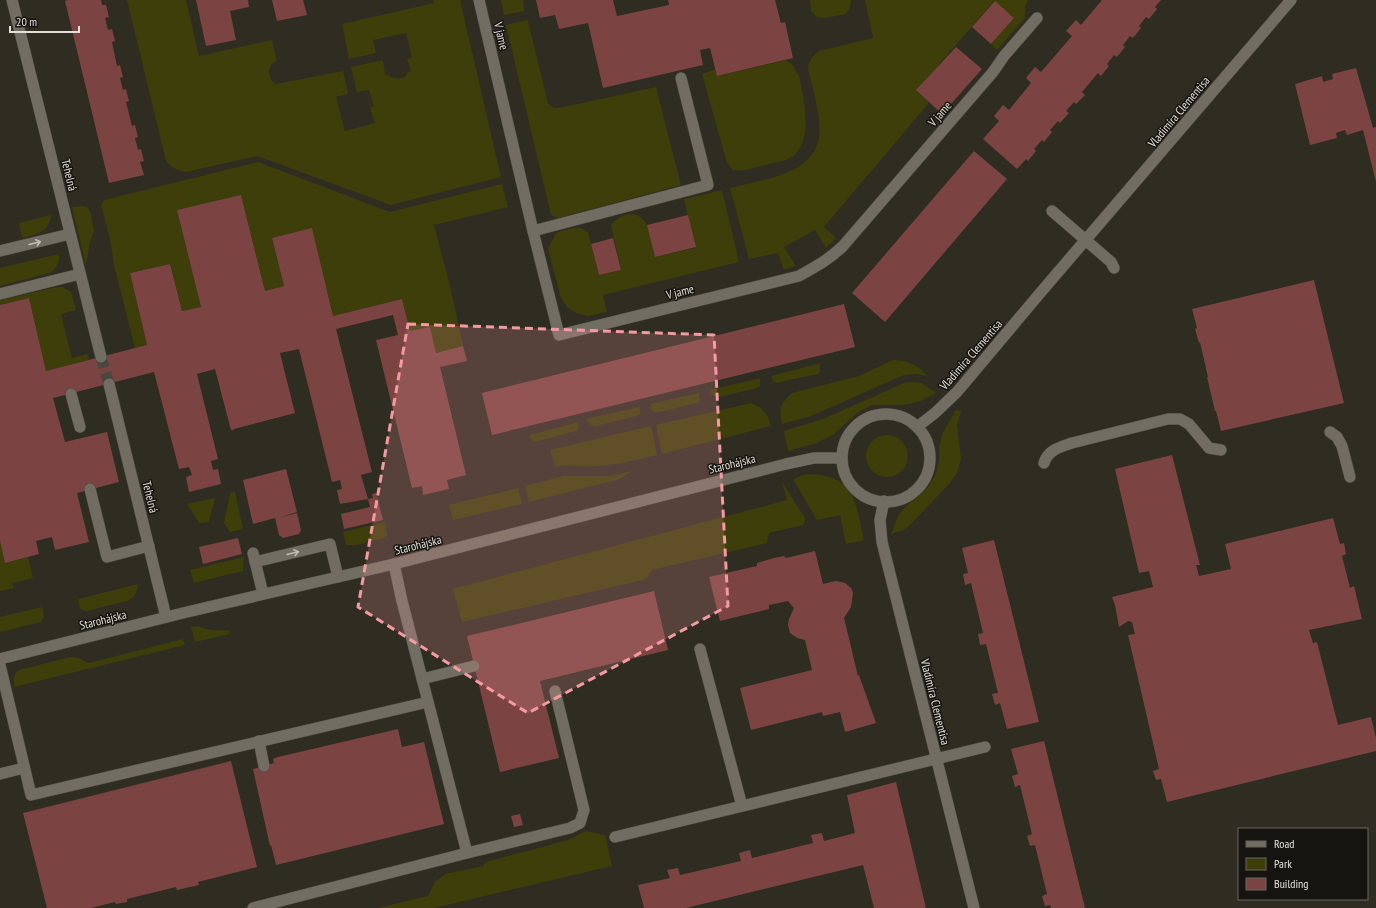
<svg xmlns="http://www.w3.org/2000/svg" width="1376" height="908" viewBox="0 0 1376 908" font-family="'PT Sans Narrow',sans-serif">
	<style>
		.green { fill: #3d3e09 }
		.building { fill: #7b4442 }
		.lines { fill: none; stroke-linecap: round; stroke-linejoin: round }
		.minor-tunnel { stroke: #4a473e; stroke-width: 11; stroke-dasharray: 11 5.5; stroke-linecap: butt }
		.service-casing { stroke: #4c4941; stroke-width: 12 }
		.minor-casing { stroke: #4c4941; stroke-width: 12 }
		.service { stroke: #716d62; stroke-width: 11 }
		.minor { stroke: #716d62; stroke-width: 11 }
		.oneway { stroke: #c0beb6 }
		.marked { fill: #f49aa2; fill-opacity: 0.2; stroke: #f49aa2; stroke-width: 3; stroke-dasharray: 8 5; stroke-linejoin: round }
		.labels { text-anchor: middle; stroke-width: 3; stroke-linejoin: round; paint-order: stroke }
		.street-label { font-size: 12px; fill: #e2e0da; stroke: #161410 }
	</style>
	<rect width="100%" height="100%" fill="#2f2c22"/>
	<!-- green -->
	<g class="green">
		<path d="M127,0H186L199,56L272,40L277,61C266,65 267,78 276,84L343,71L348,94L336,97L345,131L375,123L370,108L374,106L369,90L357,92L351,67L383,60L385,74C391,78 398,80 405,77L407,73L411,70L407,59L412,57L406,33L373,40L376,53L349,59L342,24L434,3L433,0H460L501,177L391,205L257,156L186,172C177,170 172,168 166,161Z"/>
		<polygon points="501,0 523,0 524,8 524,11 504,15"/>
		<polygon points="810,0 851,0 850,8 846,14 825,18 817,17 811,11"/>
		<path d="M865,0H1029L1025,6V18L997,50L991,44L1014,18L994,1L917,90L929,102L928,104L824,227L836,238L826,248L815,230L784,247L796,266L784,270L778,253L749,259L730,188C752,182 778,179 798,167C831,147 818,114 812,84C810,77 807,70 809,63C811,58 815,54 819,51L873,38Z"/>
		<path d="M526,20L528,21L548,103C551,107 554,108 559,108L656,87L681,185L558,218L551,215L506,25Z"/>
		<path d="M786,60L794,66L796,72L799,75C803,99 815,139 792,157C786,161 776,162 769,164C757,167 745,172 733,170L727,163L702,74L716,69L718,76Z"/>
		<polygon points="258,162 390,212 502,184 508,207 434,225 450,285 463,346 436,353 430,327 410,331 402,299 333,316 312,229 272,238 284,286 265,291 241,196 177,210 201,307 182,311 170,264 130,273 147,345 135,348 114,265 110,239 101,205 104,200"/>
		<path d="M722,190L739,262L603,295L607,312L588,316L576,313L567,307L561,298L548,249L556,233L565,230L577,227L583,229L588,233L599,275L621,270L611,225C617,219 622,214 632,214C651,216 651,242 655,257L695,248L684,199Z"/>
		<polygon points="83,206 87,207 90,211 94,231 90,242 86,265 72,207"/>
		<path d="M51,215C49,232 36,235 22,238L19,223Z"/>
		<path d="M59,254C60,264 57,267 50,273L0,286V268Z"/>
		<polygon points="57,287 63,287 71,292 76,310 61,314 72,358 87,354 89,360 46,371 29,298 0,305 0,300"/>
		<path d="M893,360C908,360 917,365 928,376L917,374L904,375L811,416L782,424C779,408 780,404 792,393L859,376Z"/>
		<polygon points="820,363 820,372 818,374 776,383 773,382 771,376"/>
		<polygon points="760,378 760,386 757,388 719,397 712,395 710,390"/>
		<polygon points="913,382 922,383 936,393 921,401 903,405 872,405 857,413 833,435 814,444 788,451 784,431 823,419 904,383"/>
		<polygon points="699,393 700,401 697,403 659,412 654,412 651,410 650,404"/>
		<path d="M751,403C764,409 767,412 771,426L662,454L656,425Z"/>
		<polygon points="640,407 640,414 636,416 596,426 591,425 586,419"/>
		<polygon points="956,410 961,411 957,425 961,459 957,473 949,484 907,528 901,531 891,534 898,516 906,506 918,497 928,487 936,474 939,460 939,447 942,434"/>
		<polygon points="578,422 579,427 576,431 535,442 531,440 530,435"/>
		<path d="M651,426L657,455C637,460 616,465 595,466C581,467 569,463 555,467L550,450Z"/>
		<circle cx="887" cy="456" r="21"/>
		<polygon points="633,471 620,479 529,502 525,486 564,476 609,476"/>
		<path d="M807,474C821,474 838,477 848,489C856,498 861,526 864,540L846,544L840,515L817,520L793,479Z"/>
		<polygon points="782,482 805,518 805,522 803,525 769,533 767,543 652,570 647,579 462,622 453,589 787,500"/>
		<polygon points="518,488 522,504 453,520 449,505"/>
		<polygon points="235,492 243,529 230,532 224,523 230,493"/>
		<polygon points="215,498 209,522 199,523 187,504"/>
		<polygon points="385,522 387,535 384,538 357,545 346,545 343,532"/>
		<polygon points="0,541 5,563 28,557 33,578 14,583 12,582 14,588 0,591"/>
		<polygon points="244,557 243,571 194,583 190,570"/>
		<path d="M138,584C137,593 135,597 127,601L86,611L82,610L80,608L78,599Z"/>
		<polygon points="42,607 44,617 41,622 0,632 0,617"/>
		<path d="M198,626C208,631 218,631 229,630L230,634L195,642L191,627Z"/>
		<path d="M183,639L185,645L14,687C13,679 13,675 19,670L70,657L79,658L86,662L89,663Z"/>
		<polygon points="586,831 605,835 612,866 434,908 377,908 428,896 435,882 445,874 483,866 486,862 568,840"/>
	</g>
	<!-- building -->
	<g class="building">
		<polygon points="68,0 101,0 102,5 106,5 109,17 105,18 108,30 112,29 115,41 112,42 117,66 120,65 123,77 120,78 123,90 126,89 129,101 126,102 132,126 135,125 138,137 135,138 138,150 141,149 144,161 140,162 144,175 109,183 65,1"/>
		<polygon points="196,0 248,0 249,7 230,11 236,40 206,46"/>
		<polygon points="272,0 303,0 307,15 277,21"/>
		<polygon points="536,0 613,0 617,16 669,5 668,0 775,0 781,23 785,22 793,58 717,76 710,48 700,50 703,65 603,88 588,23 559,29 555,15 540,18"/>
		<polygon points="1102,0 1161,0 1155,7 1157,9 1149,19 1146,17 1139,26 1141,28 1133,38 1130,36 1123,45 1125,47 1117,57 1114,55 1107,64 1109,66 1101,76 1098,73 1082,92 1085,95 1076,104 1074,102 1066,111 1069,113 1060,123 1058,121 1050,130 1052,132 1044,142 1042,140 1034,149 1036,151 1028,161 1026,159 1017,169 983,139 999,121 994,116 1003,105 1009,110 1031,83 1026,78 1035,67 1041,72 1072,36 1066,31 1076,20 1081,25"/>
		<polygon points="995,1 1014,18 991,44 972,27"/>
		<polygon points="956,47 982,69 942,114 916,90"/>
		<polygon points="1356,68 1373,128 1376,127 1376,182 1363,130 1347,135 1345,130 1336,133 1337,138 1310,145 1295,84 1322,76 1323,82 1333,79 1332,74"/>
		<polygon points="974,151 1007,179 885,322 852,293"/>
		<polygon points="241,195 265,291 284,286 272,238 312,228 333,316 402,299 410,331 430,327 436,353 463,346 467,361 440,367 466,475 447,480 449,489 423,495 422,486 412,488 376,340 398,335 393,315 336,329 372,472 361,475 368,499 340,504 337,490 342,489 340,480 332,482 299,349 280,353 295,413 234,429 234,430 231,430 215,369 197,374 218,459 211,461 213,470 218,469 221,484 189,492 186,477 192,475 189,467 179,469 154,372 53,398 65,442 107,432 119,482 77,493 89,542 55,550 52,537 36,541 39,554 5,563 0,541 0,305 29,298 46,371 147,345 130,273 170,264 182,311 201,307 177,210"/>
		<polygon points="688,215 696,247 655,257 647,225"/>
		<polygon points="613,238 621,270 599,275 591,244"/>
		<polygon points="1314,280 1344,403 1221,431 1216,411 1215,411 1207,377 1208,377 1200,342 1199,343 1195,329 1197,328 1192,309"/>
		<polygon points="844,304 855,347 492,435 482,393"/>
		<polygon points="1172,455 1200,565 1196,565 1199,576 1231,569 1225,544 1333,518 1340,544 1344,543 1346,554 1342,556 1350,588 1354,586 1362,619 1309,630 1313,643 1317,642 1338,725 1371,717 1376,738 1376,751 1167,802 1161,779 1156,780 1153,771 1159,769 1128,635 1135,634 1132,622 1128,621 1119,627 1115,605 1112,597 1153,587 1149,571 1139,573 1115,469"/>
		<polygon points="286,469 297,512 281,517 297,513 301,530 299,534 283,538 279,535 275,518 253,524 243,480"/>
		<polygon points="376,493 383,520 344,529 341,514 370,507 368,499 373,498 372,494"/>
		<polygon points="238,538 242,554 203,564 199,547"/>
		<polygon points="994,540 1039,722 1007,729 1000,703 995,705 992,694 998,693 986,644 980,645 978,634 983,633 971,583 965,585 963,574 968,573 962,548"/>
		<polygon points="815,551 823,584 836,581 845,583 851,588 853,593 851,607 844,618 858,676 859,675 876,723 845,732 840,712 823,716 822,712 751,730 740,688 812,670 805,640 797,638 790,633 788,625 789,619 794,608 788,601 769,605 769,609 720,621 709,577 757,566 757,563 774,558 784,556 786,558"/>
		<polygon points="654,591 668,650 540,681 559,758 500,772 467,636"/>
		<polygon points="398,729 402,747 424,742 444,824 276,865 271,845 270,846 253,769 274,763 273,759 278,757"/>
		<polygon points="1044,741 1085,908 1051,908 1050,905 1045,906 1042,896 1047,894 1035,845 1030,846 1027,836 1032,834 1020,785 1015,787 1012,776 1018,774 1011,749"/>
		<polygon points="231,761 257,867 198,882 199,885 177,890 176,887 127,899 127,902 116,904 115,902 91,908 47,908 23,813"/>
		<polygon points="896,782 926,908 874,908 863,865 686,908 644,908 638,885 670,878 667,870 678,868 680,875 741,861 739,853 750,850 752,858 813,843 811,835 822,833 824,841 855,833 847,795"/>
		<polygon points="520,814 523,825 514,827 511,816"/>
	</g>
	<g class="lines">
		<!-- minor-tunnel -->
		<polyline class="minor-tunnel" points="101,357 109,384"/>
		<!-- service casing -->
		<g class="service-casing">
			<g id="service">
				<polyline points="1052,211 1111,262 1114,268"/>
				<polyline points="533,231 708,185 681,78"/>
				<polyline points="0,294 80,274"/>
				<polyline points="71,394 80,427"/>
				<polyline points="1330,432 1337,437 1342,446 1350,477"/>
				<path d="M1044,463C1048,450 1060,447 1072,443L1168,419H1180L1189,424L1209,448L1221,450"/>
				<polyline points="90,489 107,557 149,546"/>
				<polyline points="253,553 263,594"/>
				<polyline points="255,562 330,544 338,577"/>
				<polyline points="394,564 402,601 467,853"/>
				<polyline points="700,649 742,806"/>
				<polyline points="0,665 31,795 428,702"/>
				<polyline points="422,679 474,666"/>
				<polyline points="259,741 264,766"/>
				<polyline points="0,774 24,768"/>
				<polyline points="615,837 985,747"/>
				<polyline points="253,908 467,853 570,828 580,823 584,810 555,691"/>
			</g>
		</g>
		<!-- minor casing -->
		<g class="minor-casing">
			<g id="minor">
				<polyline points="12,0 101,357"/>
				<path d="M479,0L533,231L559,335L799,276C815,267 830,259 843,246L993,72L1004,56L1037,18"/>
				<polyline points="0,251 70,234"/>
				<polyline points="109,384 166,617"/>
				<circle cx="886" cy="458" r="44"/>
				<polyline points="917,427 935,413 957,392 1041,292 1291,0"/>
				<polyline points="884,501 880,520 882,542 974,908"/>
				<polyline points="0,659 187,612 394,564 786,464 814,458 842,458"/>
			</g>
		</g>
		<!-- service -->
		<use href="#service" class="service"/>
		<!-- minor -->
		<use href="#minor" class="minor"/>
	</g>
	<!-- one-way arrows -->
	<defs><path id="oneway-shaft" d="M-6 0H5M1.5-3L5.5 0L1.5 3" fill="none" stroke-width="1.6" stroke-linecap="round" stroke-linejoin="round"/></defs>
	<g class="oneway">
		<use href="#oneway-shaft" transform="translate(35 243) rotate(-14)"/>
		<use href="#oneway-shaft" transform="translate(293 553) rotate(-14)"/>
	</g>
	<!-- marked area -->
	<path class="marked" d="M408,324L714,335L728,606L528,713L358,607Z"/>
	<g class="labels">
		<!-- street labels -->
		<g class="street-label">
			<text transform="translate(501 36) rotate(77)" y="4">V jame</text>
			<text transform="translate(1179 112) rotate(-50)" y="4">Vladimíra Clementisa</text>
			<text transform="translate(940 114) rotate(-49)" y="4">V jame</text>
			<text transform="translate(69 175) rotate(76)" y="4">Tehelná</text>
			<text transform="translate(680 292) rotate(-14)" y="4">V jame</text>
			<text transform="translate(971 355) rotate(-49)" y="4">Vladimíra Clementisa</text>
			<text transform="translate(732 464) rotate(-14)" y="4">Starohájska</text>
			<text transform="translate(150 497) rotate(76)" y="4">Tehelná</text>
			<text transform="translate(418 545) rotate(-14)" y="4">Starohájska</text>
			<text transform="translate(103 620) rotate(-14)" y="4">Starohájska</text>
			<text transform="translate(935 702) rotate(76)" y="4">Vladimíra Clementisa</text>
		</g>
	</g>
	<!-- legend -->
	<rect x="1238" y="828" width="130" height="72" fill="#161410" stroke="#686661"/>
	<rect x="1246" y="841" width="20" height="6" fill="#716d62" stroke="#686661"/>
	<text x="1274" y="848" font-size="12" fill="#e2e0da">Road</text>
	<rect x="1246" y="858" width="20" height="12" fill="#3d3e09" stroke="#686661"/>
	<text x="1274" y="868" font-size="12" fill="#e2e0da">Park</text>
	<rect x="1246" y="878" width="20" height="12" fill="#7b4442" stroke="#686661"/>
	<text x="1274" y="888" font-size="12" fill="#e2e0da">Building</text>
	<!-- scale -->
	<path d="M10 26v6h69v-6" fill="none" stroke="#e2e0da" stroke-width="2"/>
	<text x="16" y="26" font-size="12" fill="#e2e0da" stroke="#161410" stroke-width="3" paint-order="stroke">20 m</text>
</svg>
